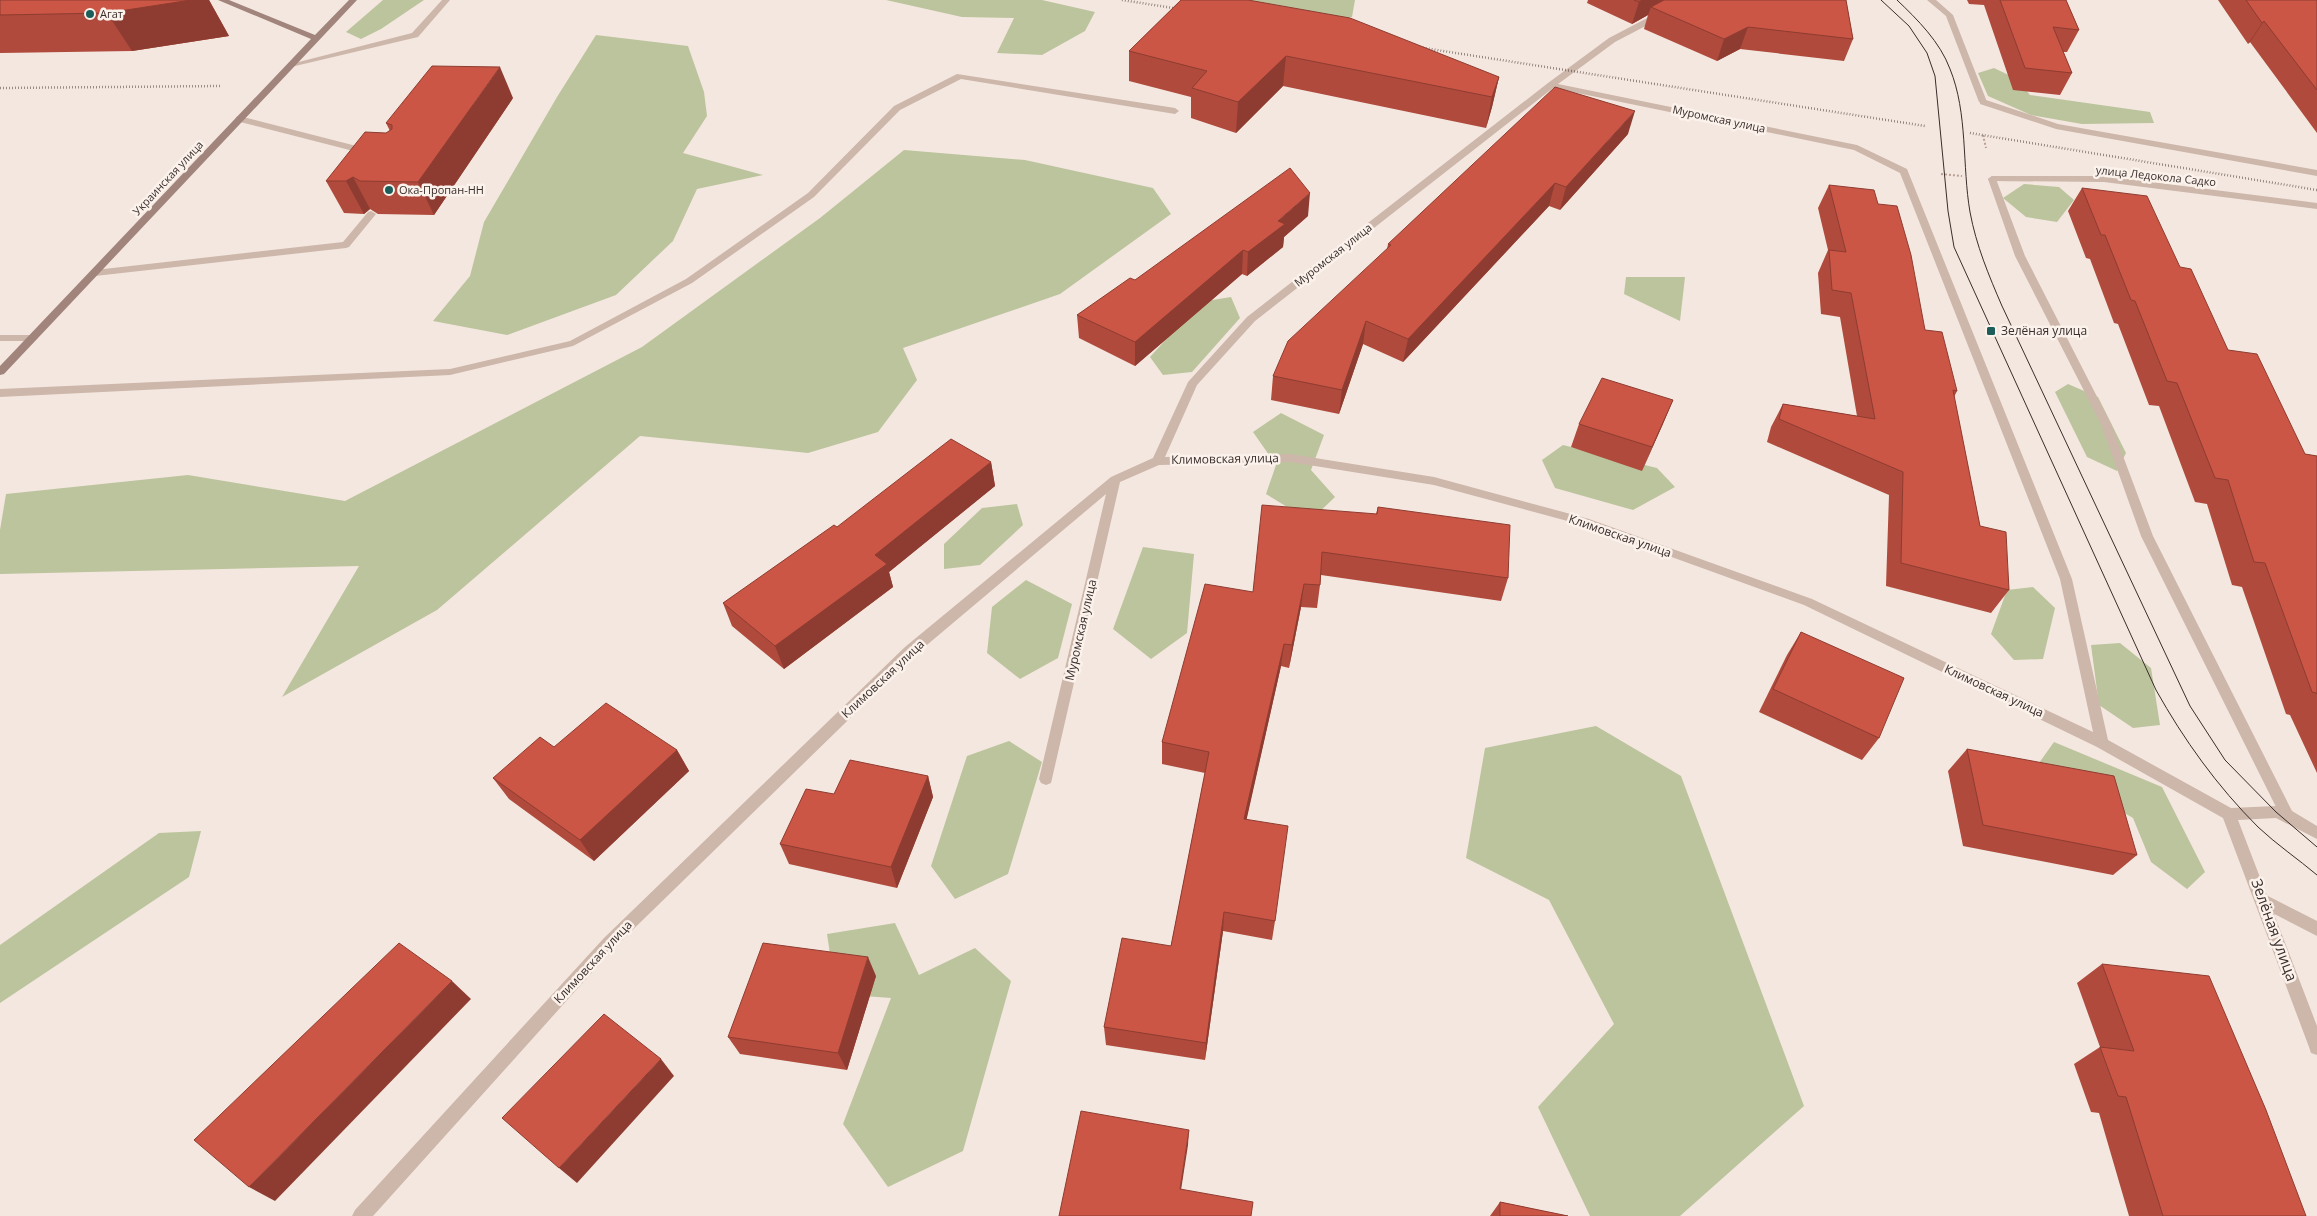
<svg xmlns="http://www.w3.org/2000/svg" width="2317" height="1216" viewBox="0 0 2317 1216" font-family="'Open Sans',sans-serif">
	<style>
		.green { fill: #bcc49d }
		.lines { fill: none; stroke-linecap: round; stroke-linejoin: round }
		.path { stroke: #b99f94; stroke-width: 2; stroke-dasharray: 2 2; stroke-linecap: butt }
		.lane { fill: #cdb6aa; fill-rule: evenodd }
		.street { fill: #cdb6aa; fill-rule: evenodd }
		.secondary { fill: #a1847b; fill-rule: evenodd }
		.tram { stroke: #3a2d2a; stroke-width: 1 }
		.rail { stroke: #3a2d2a; stroke-width: 2.5; stroke-dasharray: 0.5 2.5; stroke-linecap: butt }
		.wall { fill: #af4a3c }
		.shaded-wall { fill: #8e3c31 }
		.building { fill: #cb5646; stroke: #8e3c31 }
		.poi-dot { fill: #1d5e5a; stroke: #fbf2ec; stroke-width: 2 }
		.labels { text-anchor: middle; stroke-width: 5; stroke-linejoin: round; paint-order: stroke }
		.far-poi-label { font-size: 11px; fill: #3a2d2a; stroke: #fbf2ec; text-anchor: start }
		.far-street-label { font-size: 11px; fill: #3a2d2a; stroke: #fbf2ec }
		.poi-label { font-size: 12px; fill: #3a2d2a; stroke: #fbf2ec; text-anchor: start }
		.street-label { font-size: 12px; fill: #3a2d2a; stroke: #fbf2ec }
		.near-street-label { font-size: 15px; fill: #3a2d2a; stroke: #fbf2ec }
	</style>
	<rect width="100%" height="100%" fill="#f4e7df"/>
	<!-- green -->
	<g class="green">
		<polygon points="383,0 424,0 381,29 361,39 346,32"/>
		<polygon points="886,0 1042,0 1095,12 1085,31 1042,55 997,53 1014,18 962,17"/>
		<polygon points="1180,0 1355,0 1352,17 1318,23 1186,3"/>
		<polygon points="596,35 688,46 704,92 707,116 683,153 763,175 697,189 673,241 616,295 507,335 433,321 470,276 484,222 557,97"/>
		<polygon points="1994,68 2017,79 2030,95 2150,112 2154,123 2082,124 2031,115 1988,96 1978,73"/>
		<polygon points="904,150 1025,160 1153,188 1171,214 1060,294 903,348 917,380 878,432 808,453 640,436 437,610 282,697 359,566 0,574 0,530 6,494 188,475 345,501 642,347 820,218"/>
		<polygon points="2024,184 2059,187 2074,200 2057,222 2026,217 2003,198"/>
		<polygon points="1626,277 1685,277 1680,321 1624,294"/>
		<polygon points="1231,297 1240,318 1192,372 1163,375 1150,357 1200,302"/>
		<polygon points="2068,384 2098,397 2126,453 2117,471 2087,457 2055,392"/>
		<polygon points="1281,413 1324,435 1311,470 1335,497 1310,521 1266,494 1276,465 1253,432"/>
		<polygon points="1563,445 1657,468 1675,487 1633,510 1555,488 1542,460"/>
		<polygon points="1017,504 1023,525 980,565 944,569 944,544 982,508"/>
		<polygon points="1143,547 1194,554 1187,633 1151,659 1113,629"/>
		<polygon points="1026,580 1072,604 1058,658 1020,679 987,653 992,607"/>
		<polygon points="2033,587 2055,608 2043,659 2014,660 1991,634 2007,590"/>
		<polygon points="2120,643 2151,668 2160,725 2133,728 2099,705 2091,645"/>
		<polygon points="1596,726 1681,776 1804,1106 1680,1216 1590,1216 1538,1107 1614,1024 1549,900 1466,858 1485,748"/>
		<polygon points="1009,741 1042,762 1008,874 955,899 931,866 967,756"/>
		<polygon points="2054,742 2162,787 2205,872 2187,889 2151,862 2133,818 2039,763"/>
		<polygon points="201,831 189,877 0,1003 0,945 159,833"/>
		<polygon points="895,923 919,975 975,948 1011,981 963,1151 888,1187 843,1124 891,998 836,994 827,934"/>
	</g>
	<g class="lines">
		<!-- path -->
		<g class="path">
			<polyline points="1983,135 1986,148"/>
			<polyline points="1941,174 1962,176"/>
		</g>
		<!-- lane -->
		<g class="lane">
			<polygon points="442,0 450,0 418,37 291,67 287,65 412,33"/>
			<polygon points="957,74 1175,108 1179,111 1175,114 961,79 900,110 814,197 692,283 573,346 450,375 0,397 0,389 450,369 570,341 686,279 808,193 894,106"/>
			<polygon points="1980,100 1986,100 2058,124 2317,170 2317,176 2056,129 1980,104"/>
			<polygon points="239,116 372,150 373,152 369,155 236,121 236,117"/>
			<polygon points="1992,176 1996,179 2025,256 2111,424 2153,536 2292,811 2294,815 2292,819 2287,821 2282,819 2141,536 2101,424 2015,256 1988,179"/>
			<polygon points="371,211 376,214 349,247 346,248 95,276 90,273 95,270 343,242 368,212"/>
			<polygon points="2264,894 2317,921 2317,936 2259,906 2257,901 2259,896"/>
		</g>
		<!-- street -->
		<g class="street">
			<path d="M1676,0H1684L1678,9L1615,42L1558,84L1857,145L1907,169L2072,579L2108,740L2231,808L2276,806L2292,811L2317,826V839L2276,818L2238,820L2317,1026V1055L2311,1053L2309,1047L2223,818L2097,747L1804,605L1586,526L1434,485L1290,462L1159,465L1120,482L1051,783L1046,785L1041,783L1039,779L1106,494L915,655L614,948L373,1216H352L355,1210L604,938L905,647L1111,477L1153,458L1188,382L1247,317L1548,83L1609,38L1672,5ZM1553,88L1854,150L1900,173L2060,579L2093,732L1812,599L1589,519L1434,477L1290,454L1165,457L1197,385L1255,321Z"/>
			<polygon points="1927,0 1936,0 1953,15 1987,102 1986,104 1979,102 1946,16"/>
			<polygon points="1992,176 2104,176 2317,203 2317,209 2104,182 1989,181 1988,179"/>
			<polygon points="0,335 33,335 38,338 33,341 0,341"/>
		</g>
		<!-- secondary -->
		<polygon class="secondary" points="218,0 229,0 315,35 349,0 357,0 4,374 0,375 0,366 311,39"/>
		<!-- tram -->
		<g class="tram">
			<path d="M1881,0L1909,26L1927,53L1935,76L1948,211L1954,247L2156,690C2184,740 2217,786 2258,827C2276,844 2298,859 2317,875"/>
			<path d="M1897,0C1918,20 1940,42 1950,69C1968,113 1962,166 1970,212C1976,245 1989,276 2002,306L2190,706L2225,760L2276,812L2317,847"/>
		</g>
		<!-- rail -->
		<g class="rail">
			<polyline points="1122,0 1186,10"/>
			<polyline points="1411,46 1925,126"/>
			<polyline points="0,88 221,86"/>
			<polyline points="1970,133 2317,190"/>
		</g>
	</g>
	<!-- wall -->
	<g class="wall">
		<polygon points="0,0 209,0 229,36 132,51 0,53"/>
		<polygon points="1181,0 1499,77 1492,107 1486,128 1283,86 1236,133 1191,118 1191,97 1129,81 1129,51"/>
		<polygon points="1588,0 1846,0 1853,39 1844,61 1740,49 1717,61 1644,29 1648,15 1632,24 1587,3"/>
		<polygon points="1967,0 2066,0 2079,30 2067,52 2063,52 2072,73 2060,95 2013,90 1984,5 1969,4"/>
		<polygon points="2218,0 2317,0 2317,133 2250,42 2248,44"/>
		<polygon points="513,98 434,215 378,214 370,209 364,214 344,213 326,181 390,131 386,123"/>
		<polygon points="1628,134 1560,210 1549,206 1403,362 1363,344 1339,414 1271,400 1273,376 1387,249 1388,244"/>
		<polygon points="1829,185 1878,204 1925,330 1957,391 1954,397 1980,526 2009,590 1991,613 1886,586 1889,495 1767,442 1771,427 1783,404 1857,416 1840,317 1821,314 1818,273 1828,250 1818,208"/>
		<polygon points="2082,188 2180,267 2228,350 2305,454 2317,456 2317,773 2290,715 2286,714 2242,587 2232,585 2207,504 2195,502 2159,406 2149,405 2118,324 2114,323 2090,259 2086,258 2068,211"/>
		<polygon points="1308,216 1284,237 1283,247 1247,276 1242,274 1135,366 1079,338 1077,315 1135,280"/>
		<polygon points="1673,400 1642,471 1571,447 1579,424"/>
		<polygon points="991,462 995,486 889,572 893,587 784,669 732,626 723,603 837,527"/>
		<polygon points="1378,507 1508,578 1501,601 1321,575 1320,585 1317,608 1301,607 1289,668 1281,666 1246,820 1275,921 1272,940 1223,931 1205,1060 1106,1045 1104,1027 1171,946 1205,773 1162,764 1162,742 1253,592 1376,514"/>
		<polygon points="1801,632 1879,738 1862,760 1759,712 1787,655"/>
		<polygon points="554,747 677,750 689,771 594,861 509,799 493,778"/>
		<polygon points="1967,749 2137,855 2113,875 1963,846 1948,771"/>
		<polygon points="928,776 933,797 897,888 789,864 780,844 834,794"/>
		<polygon points="2102,964 2306,1216 2129,1216 2099,1113 2091,1112 2074,1064 2100,1047 2077,983"/>
		<polygon points="876,976 847,1070 740,1054 728,1037"/>
		<polygon points="1500,1202 1568,1216 1490,1216"/>
	</g>
	<!-- shaded-wall -->
	<g class="shaded-wall">
		<polygon points="191,0 209,0 229,36 132,51 107,13"/>
		<polygon points="1642,0 1674,0 1651,7 1648,15 1632,24 1639,2"/>
		<polygon points="2264,21 2250,42 2248,44 2262,23"/>
		<polygon points="1748,27 1740,49 1717,61 1724,39"/>
		<polygon points="1286,56 1283,86 1236,133 1238,102"/>
		<polygon points="500,67 513,98 434,215 418,182"/>
		<polygon points="1499,77 1492,107 1486,128 1492,97"/>
		<polygon points="1635,111 1628,134 1560,210 1566,187"/>
		<polygon points="353,177 370,209 364,214 346,181"/>
		<polygon points="1555,183 1549,206 1403,362 1408,339"/>
		<polygon points="1310,193 1308,216 1284,237 1283,247 1247,276 1248,252 1278,221"/>
		<polygon points="1243,250 1242,274 1135,366 1135,342"/>
		<polygon points="1366,321 1363,344 1339,414 1342,390"/>
		<polygon points="1673,400 1663,424 1642,471 1652,447"/>
		<polygon points="991,462 995,486 889,572 893,587 784,669 775,646 875,555"/>
		<polygon points="1304,584 1301,607 1289,668 1292,645"/>
		<polygon points="1284,644 1281,666 1242,840 1244,819"/>
		<polygon points="677,750 689,771 594,861 580,840"/>
		<polygon points="928,776 933,797 897,888 891,867"/>
		<polygon points="1224,912 1223,931 1205,1060 1206,1043"/>
		<polygon points="868,957 876,976 847,1070 838,1053"/>
		<polygon points="452,981 471,999 275,1201 249,1187"/>
		<polygon points="661,1059 674,1076 577,1183 559,1168"/>
		<polygon points="1189,1130 1188,1145 1179,1203 1180,1189"/>
	</g>
	<!-- building -->
	<g class="building">
		<polygon points="0,0 191,0 107,13 0,15"/>
		<polygon points="1181,0 1248,0 1350,18 1499,77 1492,97 1286,56 1238,102 1192,88 1207,71 1129,51"/>
		<polygon points="1634,0 1642,0 1639,2"/>
		<polygon points="1664,0 1846,0 1853,39 1748,27 1724,39 1651,7"/>
		<polygon points="2000,0 2066,0 2079,30 2053,27 2072,73 2025,68"/>
		<polygon points="2246,0 2317,0 2317,90 2264,21 2262,23"/>
		<polygon points="432,66 500,67 418,182 360,181 353,177 346,181 326,181 365,132 386,133 392,129 392,125 386,123"/>
		<polygon points="1555,87 1635,111 1566,187 1555,183 1408,339 1366,321 1342,390 1273,376 1288,341 1391,245 1388,244"/>
		<polygon points="1290,168 1310,193 1278,221 1285,224 1248,252 1243,250 1135,342 1077,315 1130,278 1135,280"/>
		<polygon points="1829,185 1874,190 1878,204 1897,206 1911,255 1925,330 1942,332 1957,391 1953,390 1980,526 2006,532 2009,590 1901,563 1903,472 1779,419 1783,404 1875,419 1851,293 1832,290 1829,250 1846,252"/>
		<polygon points="2082,188 2147,196 2180,267 2191,269 2228,350 2257,354 2305,454 2317,456 2317,694 2316,693 2312,692 2265,563 2254,562 2228,480 2215,478 2177,383 2167,381 2135,301 2131,300 2105,235 2101,235"/>
		<polygon points="1602,378 1673,400 1652,447 1579,424"/>
		<polygon points="951,439 991,462 875,555 887,564 775,646 723,603 834,525 837,527"/>
		<polygon points="1262,505 1377,514 1378,507 1510,525 1508,578 1322,552 1320,585 1304,584 1292,645 1284,644 1244,819 1288,826 1275,921 1224,912 1206,1043 1104,1027 1122,938 1171,946 1209,752 1162,742 1205,584 1253,592"/>
		<polygon points="1801,632 1904,678 1879,738 1773,689"/>
		<polygon points="606,703 677,750 580,840 493,778 540,737 554,747"/>
		<polygon points="1967,749 2114,776 2137,855 1983,825"/>
		<polygon points="850,760 928,776 891,867 780,844 806,789 834,794"/>
		<polygon points="399,943 452,981 249,1187 194,1140"/>
		<polygon points="763,943 868,957 838,1053 728,1037"/>
		<polygon points="2102,964 2209,976 2266,1110 2306,1216 2163,1216 2126,1097 2118,1096 2100,1047 2134,1051"/>
		<polygon points="604,1014 661,1059 559,1168 502,1118"/>
		<polygon points="1081,1111 1189,1130 1180,1189 1253,1202 1251,1216 1059,1216"/>
		<polygon points="1500,1202 1568,1216 1500,1216"/>
	</g>
	<!-- markers -->
	<g class="poi-dot">
		<circle cx="90" cy="14" r="5"/>
		<circle cx="389" cy="190" r="5"/>
		<rect x="1986" y="326" width="10" height="10" rx="2.5"/>
	</g>
	<g class="labels">
		<!-- far-poi labels -->
		<g class="far-poi-label">
			<text x="100" y="18">Агат</text>
			<text x="399" y="194">Ока-Пропан-НН</text>
		</g>
		<!-- far-street labels -->
		<g class="far-street-label">
			<text transform="translate(1719 119) rotate(12)" y="4">Муромская улица</text>
			<text transform="translate(2156 176) rotate(6)" y="4">улица Ледокола Садко</text>
			<text transform="translate(168 178) rotate(-47)" y="4">Украинская улица</text>
			<text transform="translate(1333 255) rotate(-38)" y="4">Муромская улица</text>
		</g>
		<!-- poi labels -->
		<g class="poi-label">
			<text x="2001" y="335">Зелёная улица</text>
		</g>
		<!-- street labels -->
		<g class="street-label">
			<text transform="translate(1225 459) rotate(-1)" y="4">Климовская улица</text>
			<text transform="translate(1620 536) rotate(19)" y="4">Климовская улица</text>
			<text transform="translate(1081 630) rotate(-77)" y="4">Муромская улица</text>
			<text transform="translate(883 679) rotate(-43)" y="4">Климовская улица</text>
			<text transform="translate(1994 691) rotate(25)" y="4">Климовская улица</text>
			<text transform="translate(593 962) rotate(-47)" y="4">Климовская улица</text>
		</g>
		<!-- near-street labels -->
		<g class="near-street-label">
			<text transform="translate(2274 930) rotate(70)" y="5">Зелёная улица</text>
		</g>
	</g>
</svg>
